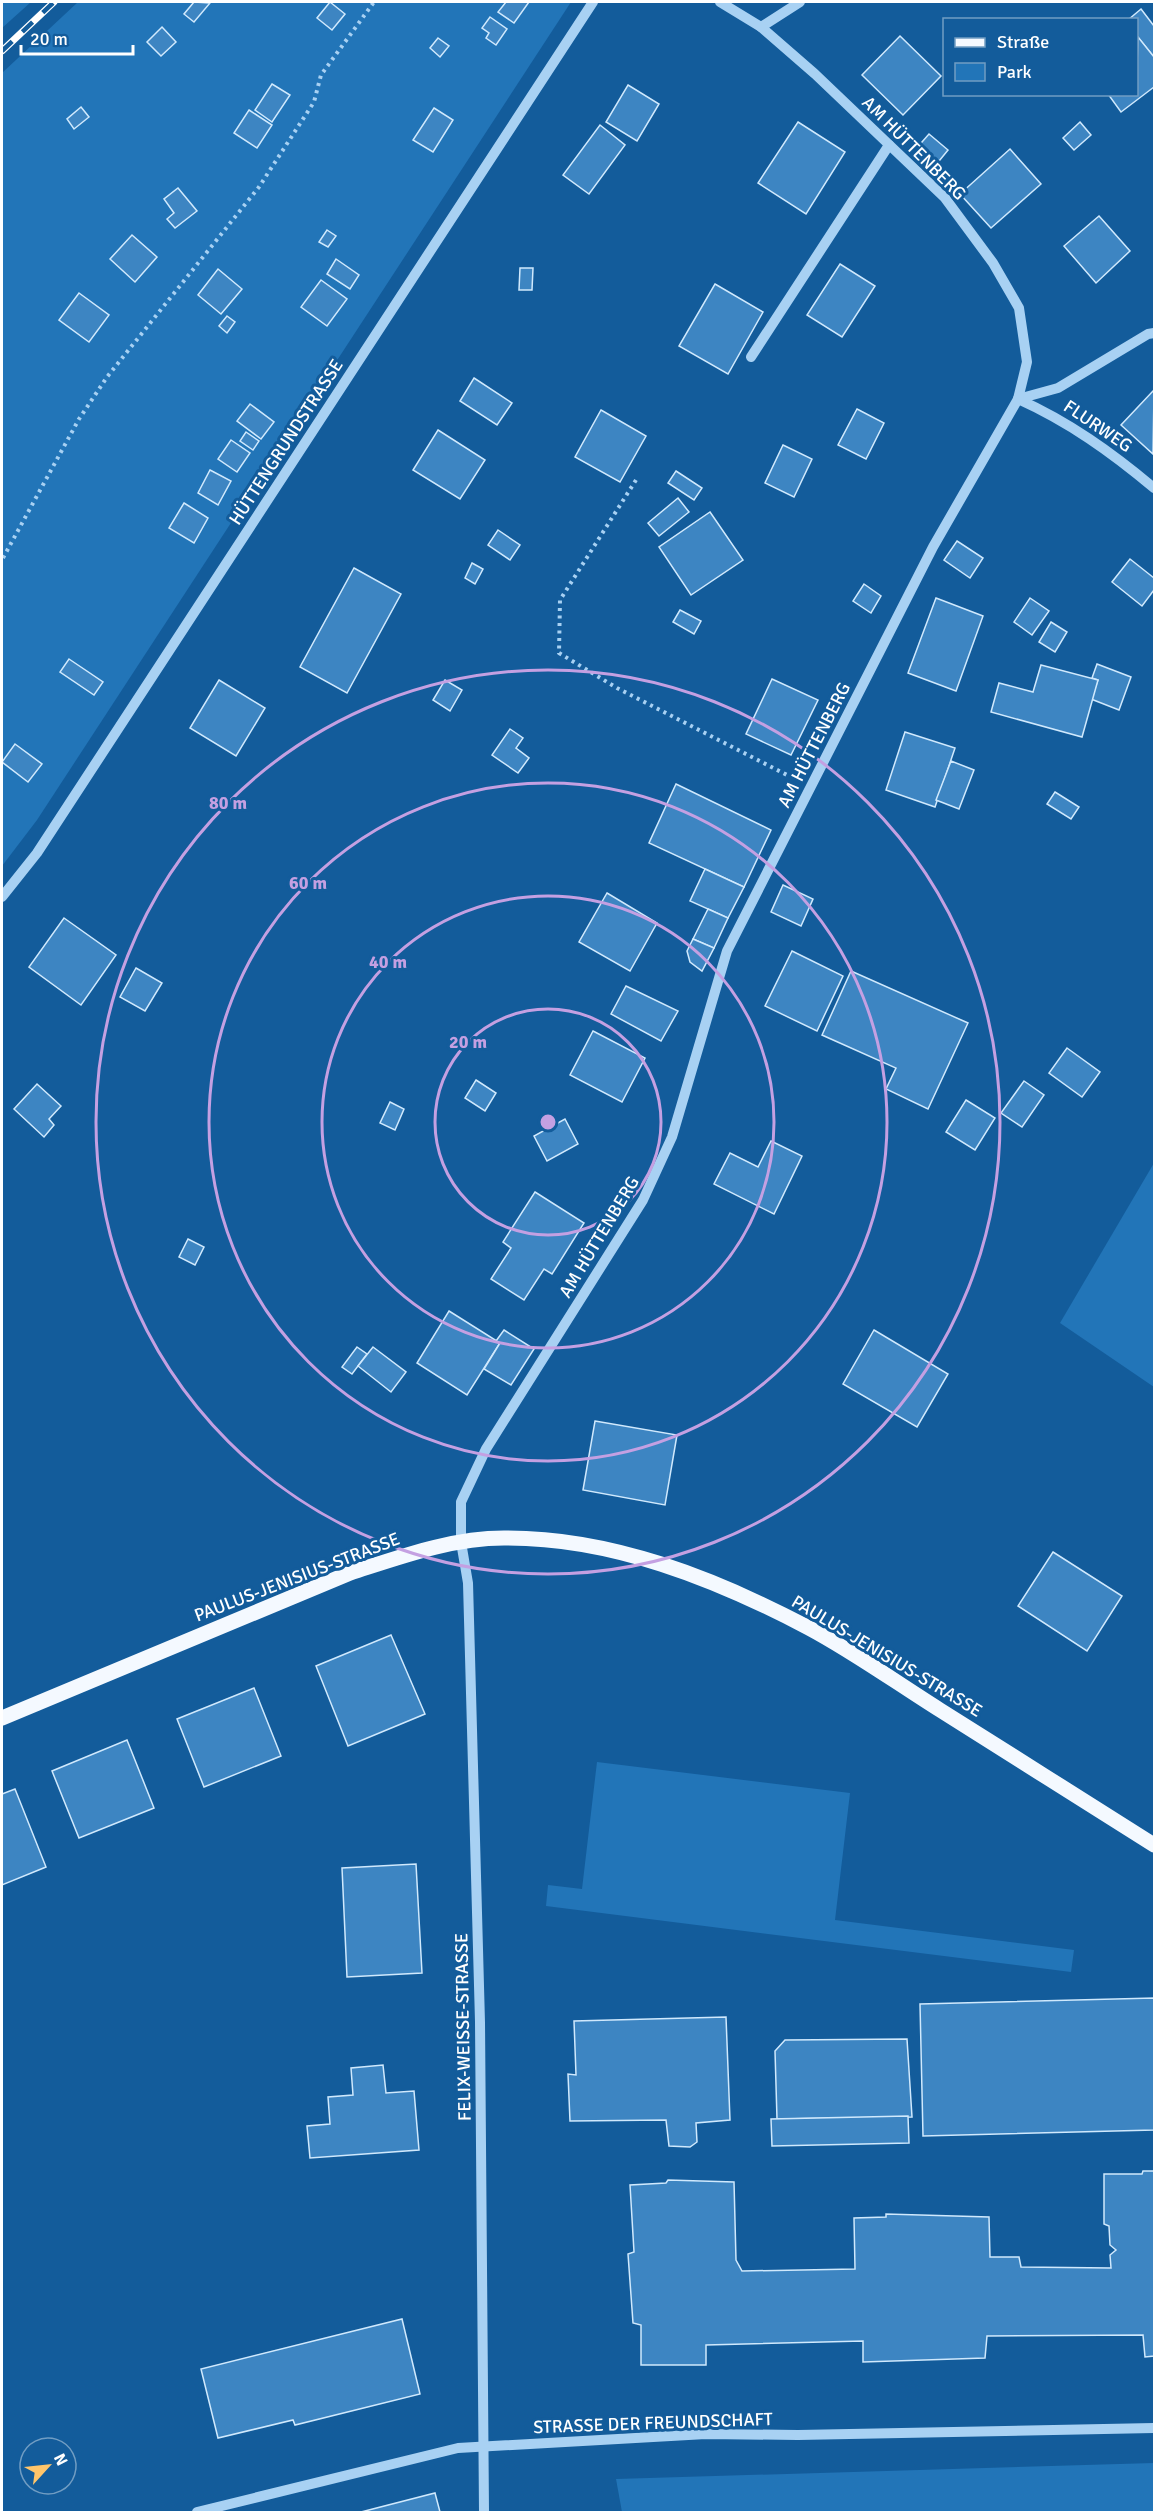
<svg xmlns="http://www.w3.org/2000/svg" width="1156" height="2514" viewBox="0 0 1156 2514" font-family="Signika,sans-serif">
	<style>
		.green { fill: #2275b8 }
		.building { fill: #3d85c2; stroke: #d0e9fd; stroke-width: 1.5 }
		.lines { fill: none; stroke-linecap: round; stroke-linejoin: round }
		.path { stroke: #a8d1f3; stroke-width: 4; stroke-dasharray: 3 4.5; stroke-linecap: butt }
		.minor { stroke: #a8d1f3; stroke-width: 10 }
		.major { stroke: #f4f9ff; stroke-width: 15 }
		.rail-casing { stroke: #fff; stroke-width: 7 }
		.rail { stroke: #135c9b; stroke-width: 4.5; stroke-dasharray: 14; stroke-linecap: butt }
		.ring { fill: none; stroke: #c4a0e2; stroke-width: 3 }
		.labels { text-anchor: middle; stroke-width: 6; stroke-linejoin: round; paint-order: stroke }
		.street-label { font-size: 18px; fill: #fff; stroke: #135c9b }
		.centre { fill: #c4a0e2; stroke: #135c9b; stroke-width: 3 }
		.ring-label { font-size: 18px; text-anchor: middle; font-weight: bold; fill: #c4a0e2; stroke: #135c9b; stroke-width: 6; stroke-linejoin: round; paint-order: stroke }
	</style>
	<rect width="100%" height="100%" fill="#135c9b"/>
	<!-- green -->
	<g class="green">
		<polygon points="2,2 31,2 2,28"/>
		<polygon points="78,2 571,2 37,820 2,866 2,73"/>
		<polygon points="1154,1163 1154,1387 1060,1323"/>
		<polygon points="597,1762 850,1793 835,1920 1074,1950 1071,1972 546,1906 548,1885 582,1889"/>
		<polygon points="1154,2463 1154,2512 622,2512 616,2479"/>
	</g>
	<!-- building -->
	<g class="building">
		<polygon points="194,2 210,3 194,22 184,14"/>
		<polygon points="330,2 345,14 332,30 317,18"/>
		<polygon points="506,2 529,2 514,23 498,12"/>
		<polygon points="1141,9 1154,26 1154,57 1136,35 1136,20 1128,20"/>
		<polygon points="490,17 507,29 496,45 486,38 489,33 482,28"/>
		<polygon points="162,27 176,42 161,56 147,42"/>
		<polygon points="900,36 941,76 903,115 862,75"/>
		<polygon points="1138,37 1154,57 1154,87 1121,112 1108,94 1136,94"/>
		<polygon points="438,38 449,46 440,57 430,48"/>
		<polygon points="272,84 290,95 272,122 255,110"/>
		<polygon points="628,85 659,104 637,141 606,122"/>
		<polygon points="81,107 89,117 74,129 67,119"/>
		<polygon points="434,108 453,120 433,152 413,140"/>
		<polygon points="249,110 272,125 257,148 234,133"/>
		<polygon points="798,122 845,152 806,214 758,183"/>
		<polygon points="1080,122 1091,135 1074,150 1063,138"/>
		<polygon points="600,125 625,145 589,194 563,175"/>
		<polygon points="929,134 948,150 935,166 915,150"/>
		<polygon points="1010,149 1041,184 991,228 960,194"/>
		<polygon points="178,188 197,211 175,228 167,219 174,213 164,199"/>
		<polygon points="1099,216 1130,251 1096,283 1064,246"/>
		<polygon points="327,230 336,236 328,247 319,242"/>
		<polygon points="132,235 157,257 135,282 110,259"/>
		<polygon points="336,259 359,275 350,289 327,274"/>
		<polygon points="840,264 875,286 842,337 807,315"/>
		<polygon points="520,268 533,268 532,290 519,290"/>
		<polygon points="218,269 242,289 221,314 198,295"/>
		<polygon points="321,280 347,299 327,326 301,307"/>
		<polygon points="715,284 763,312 728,374 679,346"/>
		<polygon points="79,293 109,315 89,342 59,320"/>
		<polygon points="227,316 235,322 227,333 219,326"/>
		<polygon points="474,378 512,403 497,425 460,401"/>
		<polygon points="1153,391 1154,393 1153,454 1121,425"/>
		<polygon points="250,404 274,422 261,439 237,421"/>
		<polygon points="857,409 884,423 866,459 838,445"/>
		<polygon points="601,410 646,436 620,482 575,457"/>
		<polygon points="438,430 485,460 460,499 413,470"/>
		<polygon points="246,432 259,441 253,450 240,441"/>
		<polygon points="231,440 250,453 237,472 218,459"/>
		<polygon points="783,445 812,459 794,497 765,483"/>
		<polygon points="210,470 231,481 218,505 198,493"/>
		<polygon points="676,471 702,488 694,500 668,483"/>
		<polygon points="678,498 689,512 659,536 648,523"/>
		<polygon points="184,503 208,518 194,543 169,528"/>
		<polygon points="710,512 743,560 691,595 659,547"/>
		<polygon points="498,530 520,545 510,560 488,545"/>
		<polygon points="957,541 983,558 970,578 944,560"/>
		<polygon points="1130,559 1154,578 1154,590 1142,606 1112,582"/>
		<polygon points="472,563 483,569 475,584 465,578"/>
		<polygon points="354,568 401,594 347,693 300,667"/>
		<polygon points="864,584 881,596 871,613 853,601"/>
		<polygon points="936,598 983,616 956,691 908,673"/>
		<polygon points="1030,598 1049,611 1032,635 1014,622"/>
		<polygon points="680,610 701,621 694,634 673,622"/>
		<polygon points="1051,622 1067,632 1055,652 1039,642"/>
		<polygon points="69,659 103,682 94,695 60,672"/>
		<polygon points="1097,664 1131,677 1119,710 1091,699 1098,680 1092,678"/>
		<polygon points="1041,665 1098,680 1082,737 991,712 999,683 1033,692"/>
		<polygon points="772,679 818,700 791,755 746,734"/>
		<polygon points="219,680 265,708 236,756 190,728"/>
		<polygon points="445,680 462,690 450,711 433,700"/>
		<polygon points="510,729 523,738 516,748 529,758 518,773 492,755"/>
		<polygon points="905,732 955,748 935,807 886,790"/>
		<polygon points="15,744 42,764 28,782 2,762"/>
		<polygon points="951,761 974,770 959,809 936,800"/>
		<polygon points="676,784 771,830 744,887 649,843"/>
		<polygon points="1055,792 1079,807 1071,819 1047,804"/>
		<polygon points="705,869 744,887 728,918 690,901"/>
		<polygon points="783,885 813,899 801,926 771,912"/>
		<polygon points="607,893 657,923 630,971 579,942"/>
		<polygon points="708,909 728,918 714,948 693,939"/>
		<polygon points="64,918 116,955 81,1005 29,967"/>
		<polygon points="693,939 714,948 702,971 690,962 687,951"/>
		<polygon points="792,951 843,976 817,1031 765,1006"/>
		<polygon points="136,968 162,983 145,1011 120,997"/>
		<polygon points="851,971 968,1023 928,1109 886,1089 896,1068 822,1035"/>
		<polygon points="626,986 678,1011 661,1041 611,1014"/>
		<polygon points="593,1031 645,1058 622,1102 570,1075"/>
		<polygon points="1067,1048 1100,1072 1082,1097 1049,1073"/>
		<polygon points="476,1080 496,1093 485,1111 465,1098"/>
		<polygon points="1024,1081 1044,1095 1022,1127 1001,1113"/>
		<polygon points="37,1084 61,1106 49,1119 54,1125 44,1137 14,1109"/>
		<polygon points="966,1100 995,1118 975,1150 946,1132"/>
		<polygon points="390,1102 404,1109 395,1130 380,1123"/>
		<polygon points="565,1119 578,1144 547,1161 534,1136"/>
		<polygon points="771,1141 802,1156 774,1214 714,1184 730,1153 758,1167"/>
		<polygon points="535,1192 584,1223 552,1274 544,1269 524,1300 491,1279 511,1248 503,1242"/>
		<polygon points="188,1239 204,1247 195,1265 179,1257"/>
		<polygon points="449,1311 500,1343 467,1395 417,1363"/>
		<polygon points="504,1330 534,1349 511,1385 484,1369 500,1343 496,1341"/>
		<polygon points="874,1330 948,1374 917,1427 843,1384"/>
		<polygon points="357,1347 367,1354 352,1374 342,1367"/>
		<polygon points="373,1347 406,1372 391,1392 358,1366"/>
		<polygon points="595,1421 677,1435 665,1505 583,1490"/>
		<polygon points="1053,1552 1122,1596 1087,1651 1018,1606"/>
		<polygon points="391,1635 425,1714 348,1746 316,1666"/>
		<polygon points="254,1688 281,1756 204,1787 177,1719"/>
		<polygon points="127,1740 154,1808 79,1838 52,1771"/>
		<polygon points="15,1789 46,1867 2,1885 2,1794"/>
		<polygon points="416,1864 422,1973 347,1977 342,1868"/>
		<polygon points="1154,1998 1154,2130 923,2136 920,2004"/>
		<polygon points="726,2017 730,2120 696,2123 697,2142 690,2147 669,2146 666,2120 570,2121 568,2074 576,2075 574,2021"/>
		<polygon points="907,2039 912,2117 777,2119 775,2051 785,2040"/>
		<polygon points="383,2065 386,2093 414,2091 419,2150 310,2158 307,2126 330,2124 328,2097 353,2095 351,2068"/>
		<polygon points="908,2116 909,2143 772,2146 771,2119"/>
		<polygon points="1143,2171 1154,2171 1154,2356 1145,2357 1143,2335 987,2336 985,2358 863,2362 863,2341 706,2345 706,2365 641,2365 641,2325 633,2323 628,2254 634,2252 630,2185 666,2183 668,2180 734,2182 736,2260 742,2271 855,2269 854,2218 886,2217 886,2214 989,2217 990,2257 1019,2257 1021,2267 1111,2268 1110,2255 1116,2250 1110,2245 1109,2226 1104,2224 1104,2174 1142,2174"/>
		<polygon points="402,2319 420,2394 295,2425 293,2420 218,2438 201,2369"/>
		<polygon points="435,2493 440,2512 361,2512"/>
	</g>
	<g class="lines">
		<!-- path -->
		<g class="path">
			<polyline points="636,480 560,600 559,653 617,688 789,776"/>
			<polyline points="3,558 79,419 107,377 259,187 314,102 321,75 374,2"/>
		</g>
		<!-- minor -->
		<g class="minor">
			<polyline points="761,27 800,2"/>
			<polyline points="751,357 889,145"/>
			<path d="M1018,399C1069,422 1111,452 1154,488"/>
			<polyline points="1018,399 1058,388 1148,334 1154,333"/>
			<polyline points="2,897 37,853 593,2"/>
			<polyline points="197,2512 458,2448 706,2434 798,2435 1154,2428"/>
			<polyline points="484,2512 480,2022 468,1583 461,1542 461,1502 486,1449 643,1200 672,1137 727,951 933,547 1018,399 1027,362 1019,308 993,263 945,198 815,74 761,27 720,2"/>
		</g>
		<!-- major -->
		<path class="major" d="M2,1718L350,1573C400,1557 451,1538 504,1538C611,1537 716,1579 809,1628C854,1652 897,1683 940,1710C1011,1755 1083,1800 1154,1845"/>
		<!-- rail casing -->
		<g class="rail-casing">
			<polyline id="rail" points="2,51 54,2"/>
		</g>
		<!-- rail -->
		<use href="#rail" class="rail"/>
	</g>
	<!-- distance rings -->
	<g class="ring">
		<circle cx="548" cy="1122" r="113"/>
		<circle cx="548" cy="1122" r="226"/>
		<circle cx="548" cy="1122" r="339"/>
		<circle cx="548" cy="1122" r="452"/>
	</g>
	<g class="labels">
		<!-- street labels -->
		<g class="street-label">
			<text transform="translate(914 148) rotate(45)" y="6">AM HÜTTENBERG</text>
			<text transform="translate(1098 426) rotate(34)" y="6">FLURWEG</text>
			<text transform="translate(286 442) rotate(-57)" y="6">HÜTTENGRUNDSTRASSE</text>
			<text transform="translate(814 745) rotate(-63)" y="6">AM HÜTTENBERG</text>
			<text transform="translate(599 1237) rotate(-59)" y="6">AM HÜTTENBERG</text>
			<text transform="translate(297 1577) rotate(-21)" y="6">PAULUS-JENISIUS-STRASSE</text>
			<text transform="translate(887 1656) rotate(31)" y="6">PAULUS-JENISIUS-STRASSE</text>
			<text transform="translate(463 2027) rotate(-91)" y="6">FELIX-WEISSE-STRASSE</text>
			<text transform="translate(653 2423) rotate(-2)" y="6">STRASSE DER FREUNDSCHAFT</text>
		</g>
	</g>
	<circle cx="548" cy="1122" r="9" class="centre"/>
	<g class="ring-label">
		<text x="228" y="809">80 m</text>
		<text x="308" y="889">60 m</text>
		<text x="388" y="968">40 m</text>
		<text x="468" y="1048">20 m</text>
	</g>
	<!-- border -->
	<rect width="1156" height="2514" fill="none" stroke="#ffffff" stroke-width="6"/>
	<!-- legend -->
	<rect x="943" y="18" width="195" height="78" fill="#135c9b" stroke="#719dc3" stroke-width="1.5"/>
	<rect x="955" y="38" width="30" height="9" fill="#f4f9ff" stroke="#719dc3" stroke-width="1.5"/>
	<text x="997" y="48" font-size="18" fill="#ffffff">Straße</text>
	<rect x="955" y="63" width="30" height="18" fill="#2275b8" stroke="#719dc3" stroke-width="1.5"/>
	<text x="997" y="78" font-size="18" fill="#ffffff">Park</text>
	<!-- north arrow -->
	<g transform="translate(48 2466) rotate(63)"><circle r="28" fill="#135c9b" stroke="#719dc3" stroke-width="1.5"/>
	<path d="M0-4.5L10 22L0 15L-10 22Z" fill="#ffc56a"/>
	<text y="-9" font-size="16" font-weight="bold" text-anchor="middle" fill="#ffffff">N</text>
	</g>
	<!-- scale -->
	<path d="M21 45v9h112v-9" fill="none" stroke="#ffffff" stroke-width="3"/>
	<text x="30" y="45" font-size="18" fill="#ffffff" stroke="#135c9b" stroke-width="4.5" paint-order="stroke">20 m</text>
</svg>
